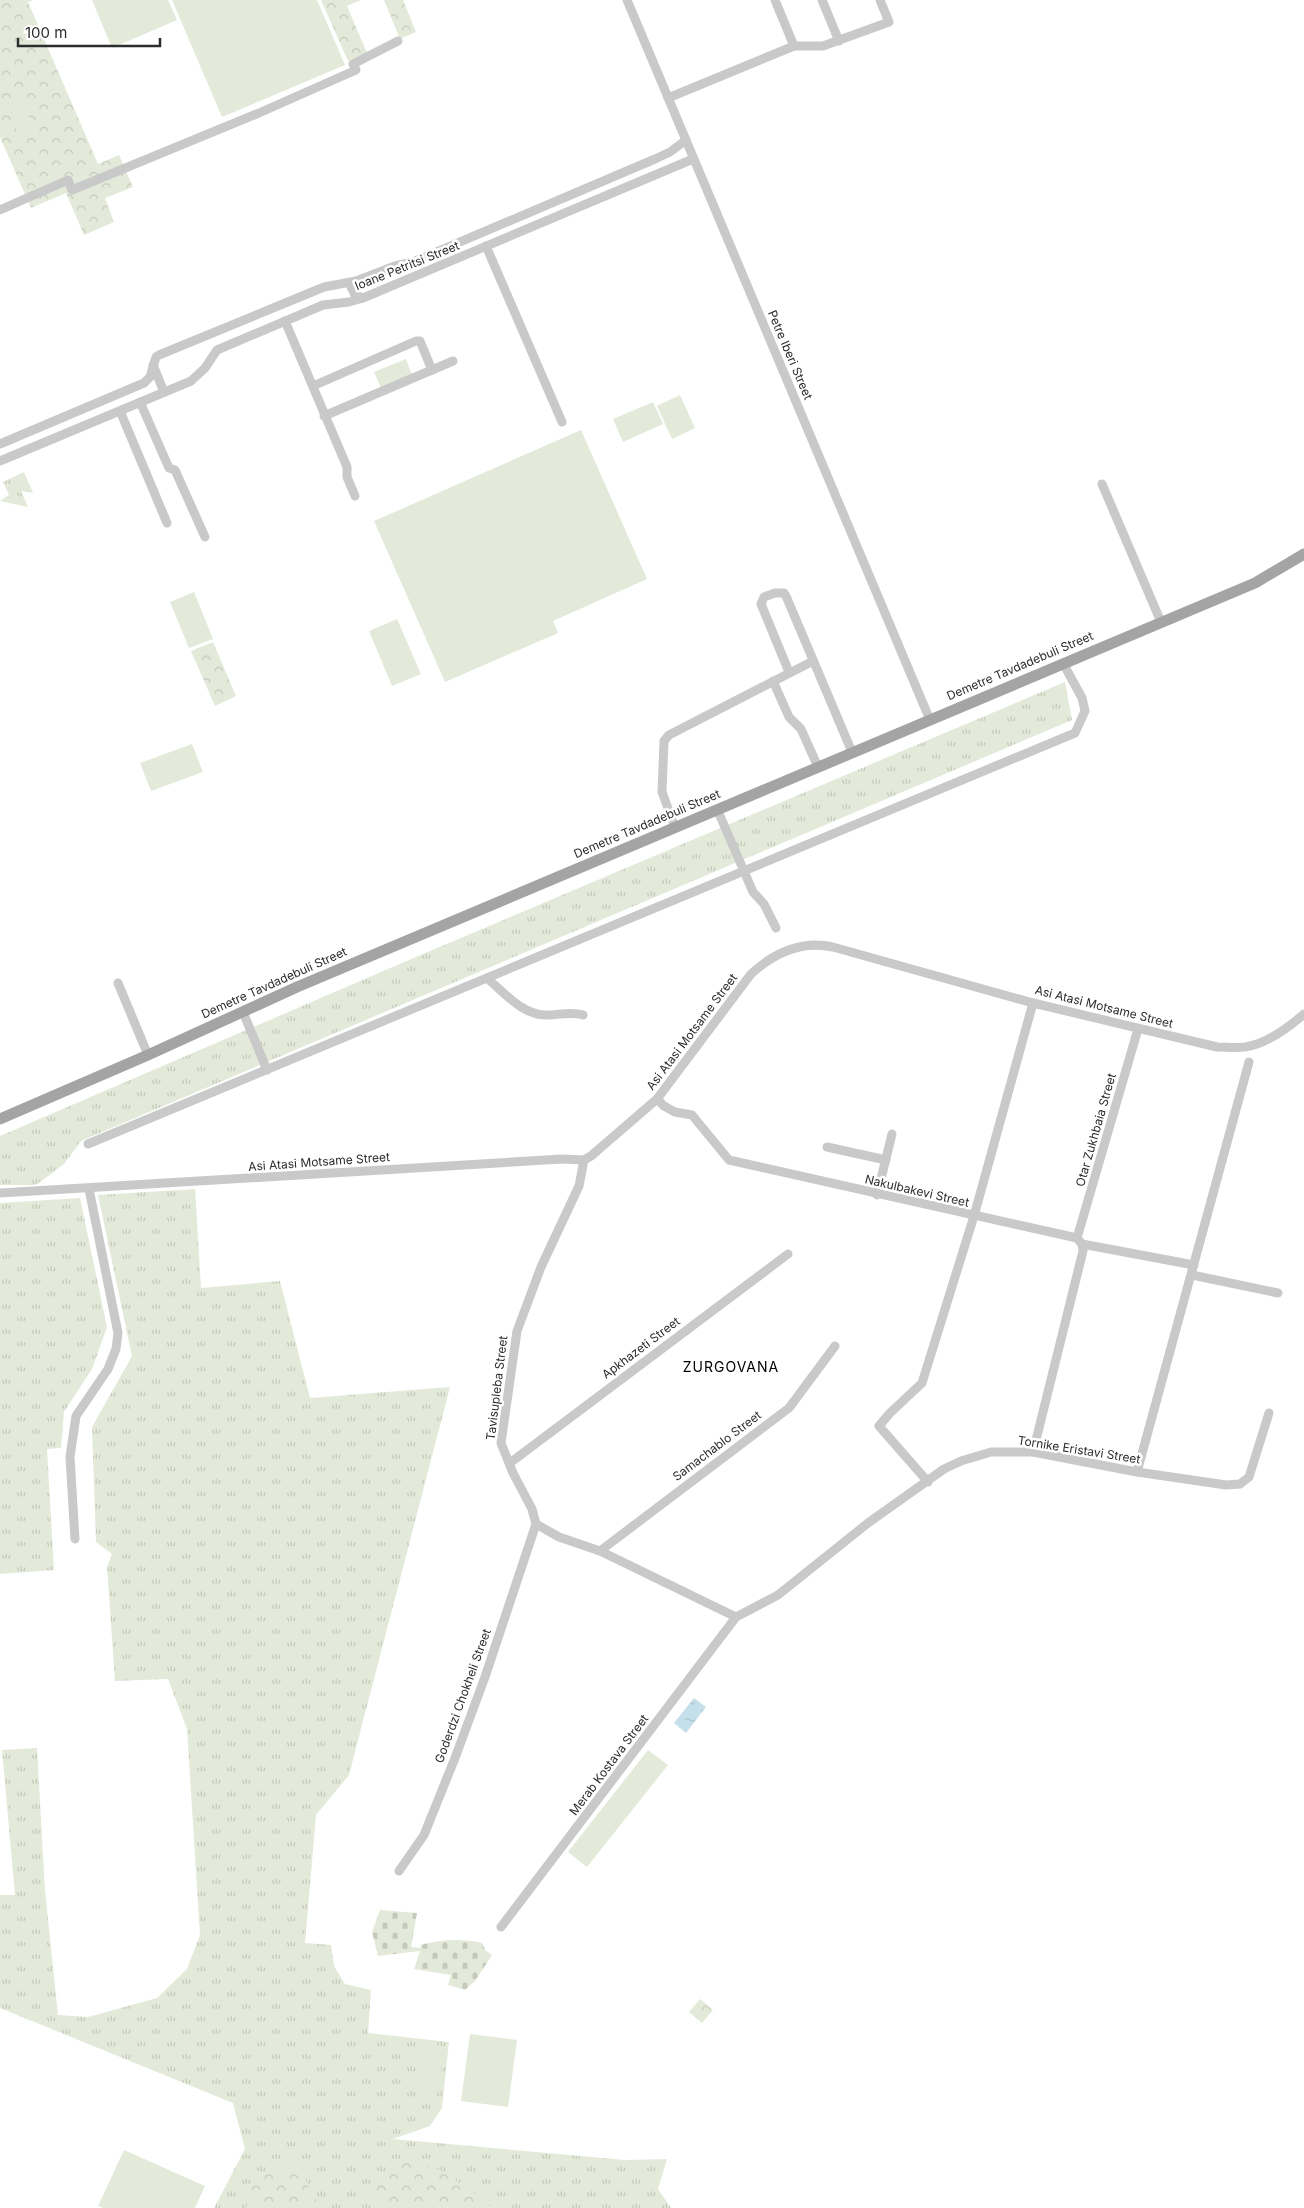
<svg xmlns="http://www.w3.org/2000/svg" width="1304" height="2208" viewBox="0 0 1304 2208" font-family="Inter,sans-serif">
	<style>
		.grass { fill: url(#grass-tufts) }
		.forest { fill: url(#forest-crowns) }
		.cemetery { fill: url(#cemetery-stones) }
		.pitch { fill: #e4ead9 }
		.water { fill: url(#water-ripples) }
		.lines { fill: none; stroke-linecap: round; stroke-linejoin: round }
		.minor { stroke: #c9c9c9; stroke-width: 9 }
		.major { stroke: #a4a4a4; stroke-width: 11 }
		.labels { text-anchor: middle; stroke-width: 5; stroke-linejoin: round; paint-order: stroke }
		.street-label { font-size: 12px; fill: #2c2c2c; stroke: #fff }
		.neighbourhood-label { font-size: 14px; letter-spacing: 1px; fill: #000; stroke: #fff }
	</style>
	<defs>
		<pattern id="grass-tufts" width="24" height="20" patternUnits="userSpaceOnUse" patternTransform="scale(1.25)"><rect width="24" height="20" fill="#e4ead9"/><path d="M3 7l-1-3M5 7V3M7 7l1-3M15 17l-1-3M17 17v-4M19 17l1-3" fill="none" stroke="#c4c9ba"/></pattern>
		<pattern id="forest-crowns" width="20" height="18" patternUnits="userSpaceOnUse" patternTransform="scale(1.25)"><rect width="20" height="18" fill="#e4ead9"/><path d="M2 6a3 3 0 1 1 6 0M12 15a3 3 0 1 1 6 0" fill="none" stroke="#c4c9ba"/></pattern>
		<pattern id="cemetery-stones" width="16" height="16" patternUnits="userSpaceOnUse" patternTransform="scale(1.25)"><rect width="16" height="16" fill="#e4ead9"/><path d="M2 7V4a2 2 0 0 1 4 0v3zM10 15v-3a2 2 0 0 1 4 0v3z" fill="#c4c9ba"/></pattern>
		<pattern id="water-ripples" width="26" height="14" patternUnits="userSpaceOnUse" patternTransform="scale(1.25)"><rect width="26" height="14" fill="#c5e0eb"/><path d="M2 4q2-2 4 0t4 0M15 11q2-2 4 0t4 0" fill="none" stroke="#a9c0ca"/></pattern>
	</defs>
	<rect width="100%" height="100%" fill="#fff"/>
	<!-- grass -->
	<g class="grass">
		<polygon points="24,472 33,493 21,491 28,507 0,501 9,495 3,482"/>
		<polygon points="1065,682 1072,720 81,1141 64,1164 36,1185 0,1185 0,1136 416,957"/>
		<polygon points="195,1189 201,1288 280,1281 310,1398 450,1387 349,1775 316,1815 305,1943 331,1945 334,1966 345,1984 371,1990 367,2049 368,2033 449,2042 442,2108 430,2126 393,2139 625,2160 667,2159 658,2189 671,2208 214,2208 245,2149 233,2103 0,2008 0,1895 15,1895 2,1750 37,1748 45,1890 58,2015 88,2017 157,1998 187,1969 200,1935 187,1729 168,1679 115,1681 107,1567 112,1554 96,1542 92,1427 132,1356 98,1195"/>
		<polygon points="80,1198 107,1327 92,1369 64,1412 61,1448 47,1449 54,1570 0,1574 0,1203"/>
	</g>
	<!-- forest -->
	<g class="forest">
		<polygon points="0,0 33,0 28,2 98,164 119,155 133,187 105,198 114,222 84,235 66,193 31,208 0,137"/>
		<polygon points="321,0 361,0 347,6 367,53 348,61"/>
		<polygon points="384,0 403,0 416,32 400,39"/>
		<polygon points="213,642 236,696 215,706 191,651"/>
		<polygon points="700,1999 713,2010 702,2023 689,2012"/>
		<polygon points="399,2161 438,2169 480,2197 492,2208 379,2208 375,2188 389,2167"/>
		<path d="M292,2166L304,2172C308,2190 311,2199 328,2208H246L254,2179Z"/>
	</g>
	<!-- cemetery -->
	<path class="cemetery" d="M380,1910L417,1913L411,1947L421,1948L420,1945C442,1940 460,1938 482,1943L485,1950L492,1955L475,1981L465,1990L448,1985L451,1975L414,1969L420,1951L378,1956L372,1932Z"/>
	<!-- pitch -->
	<g class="pitch">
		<polygon points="92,0 168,0 177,20 112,48"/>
		<polygon points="172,0 317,0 345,65 222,117"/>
		<polygon points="20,99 33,126 18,133 5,106"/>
		<polygon points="406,359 412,375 381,388 374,372"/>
		<polygon points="680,395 695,428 672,439 657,406"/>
		<polygon points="653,402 663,424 623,442 613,419"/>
		<polygon points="581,430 647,579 553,621 558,633 445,682 374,521"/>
		<polygon points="194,592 213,639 189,648 170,602"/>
		<polygon points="397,619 421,674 392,686 369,631"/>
		<polygon points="192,744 203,772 151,791 140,763"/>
		<polygon points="648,1750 668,1765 587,1867 568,1852"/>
		<polygon points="470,2034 517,2040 508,2107 461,2101"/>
		<polygon points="422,2043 444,2046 439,2089 417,2086"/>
		<polygon points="374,2121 394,2123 392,2138 372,2136"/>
		<polygon points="124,2150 205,2186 195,2208 103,2208 98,2206"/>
	</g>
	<!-- water -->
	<polygon class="water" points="694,1698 706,1707 686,1733 674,1723"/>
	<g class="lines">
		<!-- minor -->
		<g class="minor">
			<polyline points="627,0 930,720"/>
			<polyline points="775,0 794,46"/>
			<polyline points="822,0 839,41"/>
			<polyline points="668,98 794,46 823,46 889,22 880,0"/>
			<polyline points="0,210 68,180 72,190 259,113 356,70 353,64 398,41"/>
			<polyline points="486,246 562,422"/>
			<polyline points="356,281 351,287 355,295 363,298"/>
			<polyline points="285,321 347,467 347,477 355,496"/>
			<polyline points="153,365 164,392"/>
			<polyline points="313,386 416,341 420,341 432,370"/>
			<polyline points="140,402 169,468 175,470 205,537"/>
			<polyline points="120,411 167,523"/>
			<polyline points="324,416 453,361"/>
			<polyline points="0,444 144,383 150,377 156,357 159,355 324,287 356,281 395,266 413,262 655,159 670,152 686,140"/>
			<polyline points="0,461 191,381 205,368 217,350 323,305 349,302 363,298 693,159"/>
			<polyline points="1102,484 1161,622"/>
			<polyline points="789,672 761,604 764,597 775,593 784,593 786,596 852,752"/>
			<polyline points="773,681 789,717 801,729 818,767"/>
			<polyline points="717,809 753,892 764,904 776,928"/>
			<polyline points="675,827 662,792 664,741 669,735 813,661"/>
			<path d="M487,978C504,993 524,1016 547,1015C559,1015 571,1011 583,1015"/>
			<polyline points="118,983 148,1055"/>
			<polyline points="243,1012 267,1070"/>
			<polyline points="657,1099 664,1106 675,1112 692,1115 729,1160 1077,1238 1082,1244 1194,1265"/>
			<polyline points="88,1144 1075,733 1085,711 1082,698 1063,663"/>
			<polyline points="827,1147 886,1160"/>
			<polyline points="584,1160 579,1186 541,1267 517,1331 501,1443 513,1473 532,1509 536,1524 559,1537 600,1551 736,1617"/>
			<path d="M0,1193L562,1159L584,1160L591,1156L657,1099L751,974C774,953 801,940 833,947L1033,1003L1217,1047C1226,1047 1236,1048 1245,1047C1266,1044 1289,1027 1304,1014"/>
			<polyline points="877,1195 892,1134"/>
			<polyline points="1077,1238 1138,1029"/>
			<polyline points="1192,1275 1278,1293"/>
			<polyline points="1033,1452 1083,1251 1082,1244"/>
			<polyline points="510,1463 788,1254"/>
			<polyline points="1137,1472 1249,1062"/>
			<polyline points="928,1482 879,1426 890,1413 922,1383 974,1216 1033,1003"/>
			<polyline points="75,1539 70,1457 76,1416 108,1369 116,1349 118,1333 89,1189"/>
			<polyline points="600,1551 789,1408 835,1346"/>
			<polyline points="399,1871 424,1835 455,1758 485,1677 536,1524"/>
			<polyline points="501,1927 736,1617 778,1595 868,1523 944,1469 961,1461 991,1452 1033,1452 1137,1472 1226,1485 1240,1484 1249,1477 1269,1413"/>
		</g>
		<!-- major -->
		<polyline class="major" points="0,1119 148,1055 297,987 1255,583 1304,554"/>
	</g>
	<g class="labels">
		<!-- street labels -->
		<g class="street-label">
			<text transform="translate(407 266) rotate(-22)" y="4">Ioane Petritsi Street</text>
			<text transform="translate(790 355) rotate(67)" y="4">Petre Iberi Street</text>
			<text transform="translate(1020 666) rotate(-23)" y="4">Demetre Tavdadebuli Street</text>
			<text transform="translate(647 824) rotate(-23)" y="4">Demetre Tavdadebuli Street</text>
			<text transform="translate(274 983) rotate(-24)" y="4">Demetre Tavdadebuli Street</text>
			<text transform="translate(1104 1007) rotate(14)" y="4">Asi Atasi Motsame Street</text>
			<text transform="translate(692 1032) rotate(-53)" y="4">Asi Atasi Motsame Street</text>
			<text transform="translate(1096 1130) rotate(-74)" y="4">Otar Zukhbaia Street</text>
			<text transform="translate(319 1162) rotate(-4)" y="4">Asi Atasi Motsame Street</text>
			<text transform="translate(917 1191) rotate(13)" y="4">Nakulbakevi Street</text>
			<text transform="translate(641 1348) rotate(-37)" y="4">Apkhazeti Street</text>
			<text transform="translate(497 1388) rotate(-83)" y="4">Tavisupleba Street</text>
			<text transform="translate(717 1446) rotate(-37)" y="4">Samachablo Street</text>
			<text transform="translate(1079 1450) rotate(9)" y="4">Tornike Eristavi Street</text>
			<text transform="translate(463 1696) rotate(-70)" y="4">Goderdzi Chokheli Street</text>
			<text transform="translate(609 1765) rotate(-53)" y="4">Merab Kostava Street</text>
		</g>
		<!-- neighbourhood labels -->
		<g class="neighbourhood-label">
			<text x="731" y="1372">ZURGOVANA</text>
		</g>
	</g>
	<!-- scale -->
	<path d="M18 38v8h142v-8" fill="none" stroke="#2c2c2c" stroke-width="2.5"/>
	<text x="25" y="38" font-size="15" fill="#2c2c2c" stroke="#ffffff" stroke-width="4" paint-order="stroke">100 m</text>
</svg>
